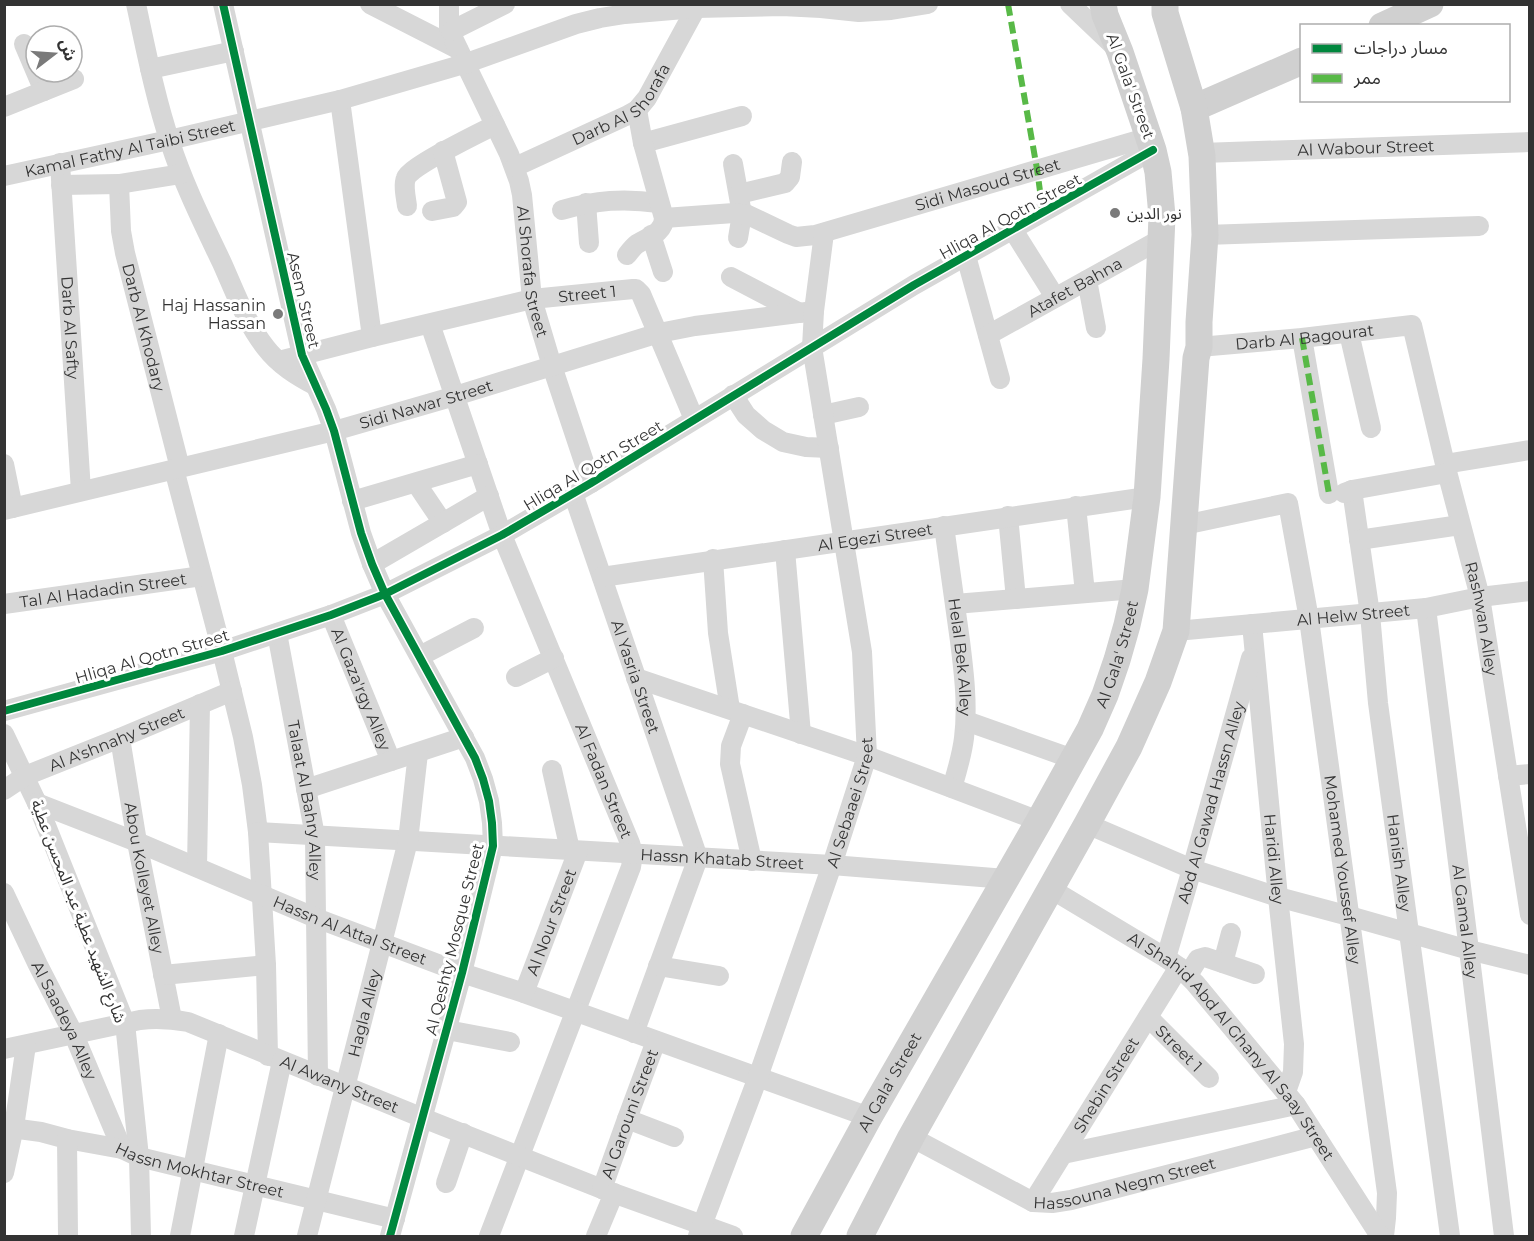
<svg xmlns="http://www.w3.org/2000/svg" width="1534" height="1241" viewBox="0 0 1534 1241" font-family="Montserrat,'Noto Sans Arabic',sans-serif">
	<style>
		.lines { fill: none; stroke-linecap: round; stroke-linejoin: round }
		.street { stroke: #d7d7d7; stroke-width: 20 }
		.secondary { stroke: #d0d0d0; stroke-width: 27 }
		.quiet { stroke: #58b947; stroke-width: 6; stroke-dasharray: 12 6; stroke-linecap: butt }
		.cycleway-casing { stroke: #fff; stroke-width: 11 }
		.cycleway { stroke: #00873e; stroke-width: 8 }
		.poi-dot { fill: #7a7a7a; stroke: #fff; stroke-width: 2 }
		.labels { text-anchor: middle; stroke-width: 6; stroke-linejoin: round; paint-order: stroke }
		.street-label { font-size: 16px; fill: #333; stroke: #fff }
		.poi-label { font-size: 16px; fill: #333; stroke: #fff; text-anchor: start }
	</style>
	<rect width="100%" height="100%" fill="#fff"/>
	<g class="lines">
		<!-- street -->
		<g class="street">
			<path d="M136,4C146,50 155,97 170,142C183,183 203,223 222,263C235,292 246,323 266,348C279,365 297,376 316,386"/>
			<polyline points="223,4 302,355 326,409 334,431 361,533 372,564 385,594 475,758 483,779 489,801 492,823 493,846 462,973 390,1236"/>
			<polyline points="370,4 458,49"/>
			<path id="s1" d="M449,4V27L453,38L509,154L519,181L522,195L532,299L552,366L591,483"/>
			<polyline points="1070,4 1114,46"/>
			<polyline points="451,31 505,4"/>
			<polyline points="24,44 44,91"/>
			<polyline points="150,69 234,51"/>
			<polyline points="340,100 372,337"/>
			<polyline points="4,107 74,79"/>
			<polyline points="643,143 742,116"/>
			<path id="s2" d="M1201,153L1530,142"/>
			<path id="s3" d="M60,163L81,491"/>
			<polyline points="733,164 742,214 738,238"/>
			<path id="s4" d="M515,167L628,115L637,110L647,98L696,8"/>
			<path id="s5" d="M4,176L169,140L340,100L464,64L576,24L600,18L625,14L696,8L782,6L821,8L859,12L891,10L928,4"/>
			<path id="s6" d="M119,184L121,231L125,253L180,468"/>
			<polyline points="61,185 119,184 181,174"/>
			<polyline points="739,194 785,183 790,177 792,162"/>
			<polyline points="586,203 589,243"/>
			<path d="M407,206C406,198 403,185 406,178C409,167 481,132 495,125"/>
			<path d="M562,210C596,200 624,198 659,203"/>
			<polyline points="432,211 453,207 457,202 443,151"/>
			<path id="s7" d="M664,218L734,213L748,215L788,234L796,237L815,235L1149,137"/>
			<polyline points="1013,230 1055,297"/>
			<polyline points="651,235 663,272"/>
			<polyline points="1205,235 1479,226"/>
			<path d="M627,255C630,251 633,247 637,244C648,237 664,233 664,218L643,143L637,110"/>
			<polyline points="966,256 1000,379"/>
			<polyline points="731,277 800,313"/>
			<polyline points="1087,280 1096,328"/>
			<path id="s8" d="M430,324L502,535L630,843L633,854L631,867L489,1236"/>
			<polyline points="1349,333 1371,428"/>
			<path id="s9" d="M988,335L1161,239"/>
			<polyline points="1302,338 1329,494"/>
			<path id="s10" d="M1199,347L1302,338L1412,325L1445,464L1480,597L1530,915"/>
			<path id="s11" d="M279,361L372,337L532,299L633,289H636L641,294L694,419"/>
			<polyline points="733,395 746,415 763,430 783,442 806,447 829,448"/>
			<polyline points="823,415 859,407"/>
			<polyline points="4,464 13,508"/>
			<polyline points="1445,464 1530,450"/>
			<polyline points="174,469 222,651 243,737 252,785 258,832 266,965 268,1056"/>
			<polyline points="416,483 443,523"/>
			<path id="s12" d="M1352,490L1370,614L1378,703L1450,1236"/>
			<path id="s13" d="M573,493L698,858L634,1033"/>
			<polyline points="1344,493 1352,490 1447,473"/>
			<polyline points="352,501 478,464"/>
			<polyline points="1076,506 1085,593"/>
			<path id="s14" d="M4,510L334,431L455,396L659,333L695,326L814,311"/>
			<polyline points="1008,516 1016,599"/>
			<path id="s15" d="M1184,525L1288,503L1309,619L1387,1193L1386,1218L1384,1236"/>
			<path id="s16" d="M944,526C949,564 955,603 960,641C964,673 968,706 964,738C962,755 957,771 952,788"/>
			<polyline points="1359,540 1460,525"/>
			<polyline points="785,550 801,734"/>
			<polyline points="713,559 718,633 730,709"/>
			<polyline points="372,564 489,496"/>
			<path id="s17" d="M602,577L1147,497"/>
			<path id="s18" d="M4,604L202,576"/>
			<polyline points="955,604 1135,589"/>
			<path id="s19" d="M1426,608L1469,950L1504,1236"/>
			<path id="s20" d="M331,615L391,761"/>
			<path id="s21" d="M1252,624L1278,897L1294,1044L1293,1072L1286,1092"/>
			<path id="s22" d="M1176,631L1426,608L1480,597L1530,591"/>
			<path id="s23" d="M277,633L315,836L318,1076"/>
			<polyline points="420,656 474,628"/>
			<polyline points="516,677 554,658"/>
			<polyline points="636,678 867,756 1039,821"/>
			<polyline points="4,711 222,651 331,615 385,594 502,535 591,483 914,285 1153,150"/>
			<polyline points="743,714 731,746 730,764 752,861"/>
			<polyline points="966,721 1073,759"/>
			<polyline points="4,734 37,803 125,1023 139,1157 141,1236"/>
			<path id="s24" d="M120,738L137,842L172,1019"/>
			<polyline points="552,770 570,850"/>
			<polyline points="1508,776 1530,774"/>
			<polyline points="306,789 464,737"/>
			<path id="s25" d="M4,790L25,776L120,738L232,691"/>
			<path id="s26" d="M37,803L137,842L316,918L462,973L524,993L869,1117"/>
			<polyline points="1087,824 1192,869 1278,897 1349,916 1469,950 1530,965"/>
			<path id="s27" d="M258,832L832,865L1006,879"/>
			<polyline points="197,867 200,704"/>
			<path id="s28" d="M1051,889L1166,958L1179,967L1195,983L1296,1105L1380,1236"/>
			<path id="s29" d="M4,893L38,965L74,1035L122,1149"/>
			<path id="s30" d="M1166,958L1192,869L1251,658"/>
			<polyline points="1223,963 1231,933"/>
			<polyline points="658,966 719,976"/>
			<polyline points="163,975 266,965"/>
			<polyline points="1188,975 1198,959 1205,957 1255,974"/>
			<path id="s31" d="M524,993L578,851"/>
			<path id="s32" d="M1148,1017L1209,1078"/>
			<polyline points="447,1030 510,1042"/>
			<path id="s33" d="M4,1049L140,1020C157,1018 171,1019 188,1022L423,1118L602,1189L733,1236"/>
			<polyline points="627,1119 674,1137"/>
			<path id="s34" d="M4,1127L41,1132L67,1139L122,1149L139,1157L395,1219"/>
			<path id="s35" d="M911,1137L1033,1202L1052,1203L1071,1200L1316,1136"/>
			<polyline points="67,1139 68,1236"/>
			<polyline points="1063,1154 1296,1105"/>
			<polyline points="4,1173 14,1127 26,1045"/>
			<polyline points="446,1183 463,1133"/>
			<path id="s36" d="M602,1189L627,1119L656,1041"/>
			<path id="s37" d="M1033,1202L1179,967"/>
			<polyline points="180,1236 219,1034"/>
			<polyline points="244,1236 282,1061"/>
			<path id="s38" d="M307,1236L408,841L418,753"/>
			<polyline points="596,1236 614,1193"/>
			<path id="s39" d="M698,1236L758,1077L832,865L867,756L862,652L812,347L814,311L824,233"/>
		</g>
		<!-- secondary -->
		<g class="secondary">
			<polyline points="1382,26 1430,4"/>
			<polyline points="1194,108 1302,61"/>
			<path id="s40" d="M804,1236L869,1117L1039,821L1090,729L1105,695L1117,660L1127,625L1135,589L1147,497L1156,359L1162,216L1158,172L1153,150L1120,52L1105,15L1103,4"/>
			<polyline points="860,1236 911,1137 1087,824 1129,747 1158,682 1176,631 1196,358 1199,347 1199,322 1205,235 1202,156 1194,108 1165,13 1165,4"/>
		</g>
		<!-- quiet -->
		<g class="quiet">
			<polyline points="1008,4 1037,169 1043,213"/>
			<polyline points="1302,338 1329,494"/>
		</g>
		<!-- cycleway casing -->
		<g class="cycleway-casing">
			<g id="cycleway">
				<polyline points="223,4 302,355 326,409 334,431 361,533 372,564 385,594 475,758 483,779 489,801 492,823 493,846 462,973 390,1236"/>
				<polyline points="4,711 222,651 331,615 385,594 502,535 591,483 914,285 1153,150"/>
			</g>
		</g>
		<!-- cycleway -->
		<use href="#cycleway" class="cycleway"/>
	</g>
	<!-- markers -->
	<g class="poi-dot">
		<circle cx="1115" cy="213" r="6"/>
		<circle cx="278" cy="314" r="6"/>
	</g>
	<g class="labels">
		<!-- street labels -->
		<g class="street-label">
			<text transform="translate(1131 86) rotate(70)" y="6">Al Gala' Street</text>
			<text dy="6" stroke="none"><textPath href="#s4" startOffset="126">Darb Al Shorafa</textPath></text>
			<text dy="6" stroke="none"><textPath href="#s5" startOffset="129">Kamal Fathy Al Taibi Street</textPath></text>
			<text dy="6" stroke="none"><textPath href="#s2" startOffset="165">Al Wabour Street</textPath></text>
			<text dy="6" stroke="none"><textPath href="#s7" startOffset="336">Sidi Masoud Street</textPath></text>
			<text transform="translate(1010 216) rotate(-29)" y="6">Hliqa Al Qotn Street</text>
			<text dy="6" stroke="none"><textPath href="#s1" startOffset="284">Al Shorafa Street</textPath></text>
			<text dy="6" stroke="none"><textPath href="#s9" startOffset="99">Atafet Bahna</textPath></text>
			<text dy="6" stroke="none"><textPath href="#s11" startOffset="316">Street 1</textPath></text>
			<text transform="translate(304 300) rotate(77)" y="6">Asem Street</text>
			<text dy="6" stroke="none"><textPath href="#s3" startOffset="165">Darb Al Safty</textPath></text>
			<text dy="6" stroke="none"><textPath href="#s6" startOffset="146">Darb Al Khodary</textPath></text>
			<text dy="6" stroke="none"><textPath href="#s10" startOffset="106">Darb Al Bagourat</textPath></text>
			<text dy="6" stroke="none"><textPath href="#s14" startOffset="435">Sidi Nawar Street</textPath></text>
			<text transform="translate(593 465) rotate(-31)" y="6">Hliqa Al Qotn Street</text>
			<text dy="6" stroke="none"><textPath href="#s17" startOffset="276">Al Egezi Street</textPath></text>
			<text dy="6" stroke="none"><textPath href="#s18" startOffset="100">Tal Al Hadadin Street</textPath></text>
			<text dy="6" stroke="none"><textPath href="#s22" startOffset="178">Al Helw Street</textPath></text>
			<text dy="6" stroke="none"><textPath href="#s10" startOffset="516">Rashwan Alley</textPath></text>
			<text dy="6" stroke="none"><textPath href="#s40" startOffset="662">Al Gala' Street</textPath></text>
			<text transform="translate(152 656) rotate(-16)" y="6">Hliqa Al Qotn Street</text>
			<text dy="6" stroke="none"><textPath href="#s16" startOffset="132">Helal Bek Alley</textPath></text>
			<text dy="6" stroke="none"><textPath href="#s13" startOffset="194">Al Yasria Street</textPath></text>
			<text dy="6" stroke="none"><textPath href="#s20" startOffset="80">Al Gaza'rgy Alley</textPath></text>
			<text dy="6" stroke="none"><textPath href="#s25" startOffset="124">Al A'shnahy Street</textPath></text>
			<text dy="6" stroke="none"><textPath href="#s8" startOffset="489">Al Fadan Street</textPath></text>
			<text dy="6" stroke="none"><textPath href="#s23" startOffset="170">Talaat Al Bahry Alley</textPath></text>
			<text dy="6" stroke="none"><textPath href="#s39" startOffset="460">Al Sebaaei Street</textPath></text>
			<text dy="6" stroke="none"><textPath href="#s30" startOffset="162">Abd Al Gawad Hassn Alley</textPath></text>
			<text dy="6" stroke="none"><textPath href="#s27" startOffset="465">Hassn Khatab Street</textPath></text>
			<text dy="6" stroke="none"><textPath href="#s21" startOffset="236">Haridi Alley</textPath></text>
			<text dy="6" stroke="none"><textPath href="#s12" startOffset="376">Hanish Alley</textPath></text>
			<text dy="6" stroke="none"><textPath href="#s15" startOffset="477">Mohamed Youssef Alley</textPath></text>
			<text dy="6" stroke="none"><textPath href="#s24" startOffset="142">Abou Kolleyet Alley</textPath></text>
			<text transform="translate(79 911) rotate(69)" y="6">شارع الشهيد عطية عبد المحسن عطية</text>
			<text dy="6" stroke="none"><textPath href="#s31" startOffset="76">Al Nour Street</textPath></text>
			<text dy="6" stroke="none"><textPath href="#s19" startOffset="316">Al Gamal Alley</textPath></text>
			<text dy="6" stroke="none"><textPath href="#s26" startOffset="338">Hassn Al Attal Street</textPath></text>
			<text transform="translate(454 939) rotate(-76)" y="6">Al Qeshty Mosque Street</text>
			<text dy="6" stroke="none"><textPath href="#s38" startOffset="230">Hagla Alley</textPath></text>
			<text dy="6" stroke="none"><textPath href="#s29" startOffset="141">Al Saadeya Alley</textPath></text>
			<text dy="6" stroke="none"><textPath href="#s32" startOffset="44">Street 1</textPath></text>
			<text dy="6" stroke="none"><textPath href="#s28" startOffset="243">Al Shahid Abd Al Ghany Al Saay Street</textPath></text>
			<text dy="6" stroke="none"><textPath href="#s40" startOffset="176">Al Gala' Street</textPath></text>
			<text dy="6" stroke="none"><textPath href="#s33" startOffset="351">Al Awany Street</textPath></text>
			<text dy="6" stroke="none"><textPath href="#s37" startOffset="138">Shebin Street</textPath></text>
			<text dy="6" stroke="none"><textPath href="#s36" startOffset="80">Al Garouni Street</textPath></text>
			<text dy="6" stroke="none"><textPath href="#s34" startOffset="201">Hassn Mokhtar Street</textPath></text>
			<text dy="6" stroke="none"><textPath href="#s35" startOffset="232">Hassouna Negm Street</textPath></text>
		</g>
		<!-- poi labels -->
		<g class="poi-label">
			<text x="1127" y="219">نور الدين</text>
			<text x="266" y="311" text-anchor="end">Haj Hassanin<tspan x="266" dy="18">Hassan</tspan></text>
		</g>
	</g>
	<!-- border -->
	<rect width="1534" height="1241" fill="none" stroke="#333333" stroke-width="12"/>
	<!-- legend -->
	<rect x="1300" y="24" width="210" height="78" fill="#ffffff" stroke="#adadad" stroke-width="1.5"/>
	<rect x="1312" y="44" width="30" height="9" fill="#00873e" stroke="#adadad" stroke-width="1.5"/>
	<text x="1354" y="54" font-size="18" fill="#333333">مسار دراجات</text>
	<rect x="1312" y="74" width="30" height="9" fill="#58b947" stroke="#adadad" stroke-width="1.5"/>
	<text x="1354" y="84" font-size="18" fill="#333333">ممر</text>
	<!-- north arrow -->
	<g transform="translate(54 54) rotate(73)"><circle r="28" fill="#ffffff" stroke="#adadad" stroke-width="1.5"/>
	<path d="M0-4.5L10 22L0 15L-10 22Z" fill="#7a7a7a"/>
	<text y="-9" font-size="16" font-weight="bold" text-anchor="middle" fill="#333333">ش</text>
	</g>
</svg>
